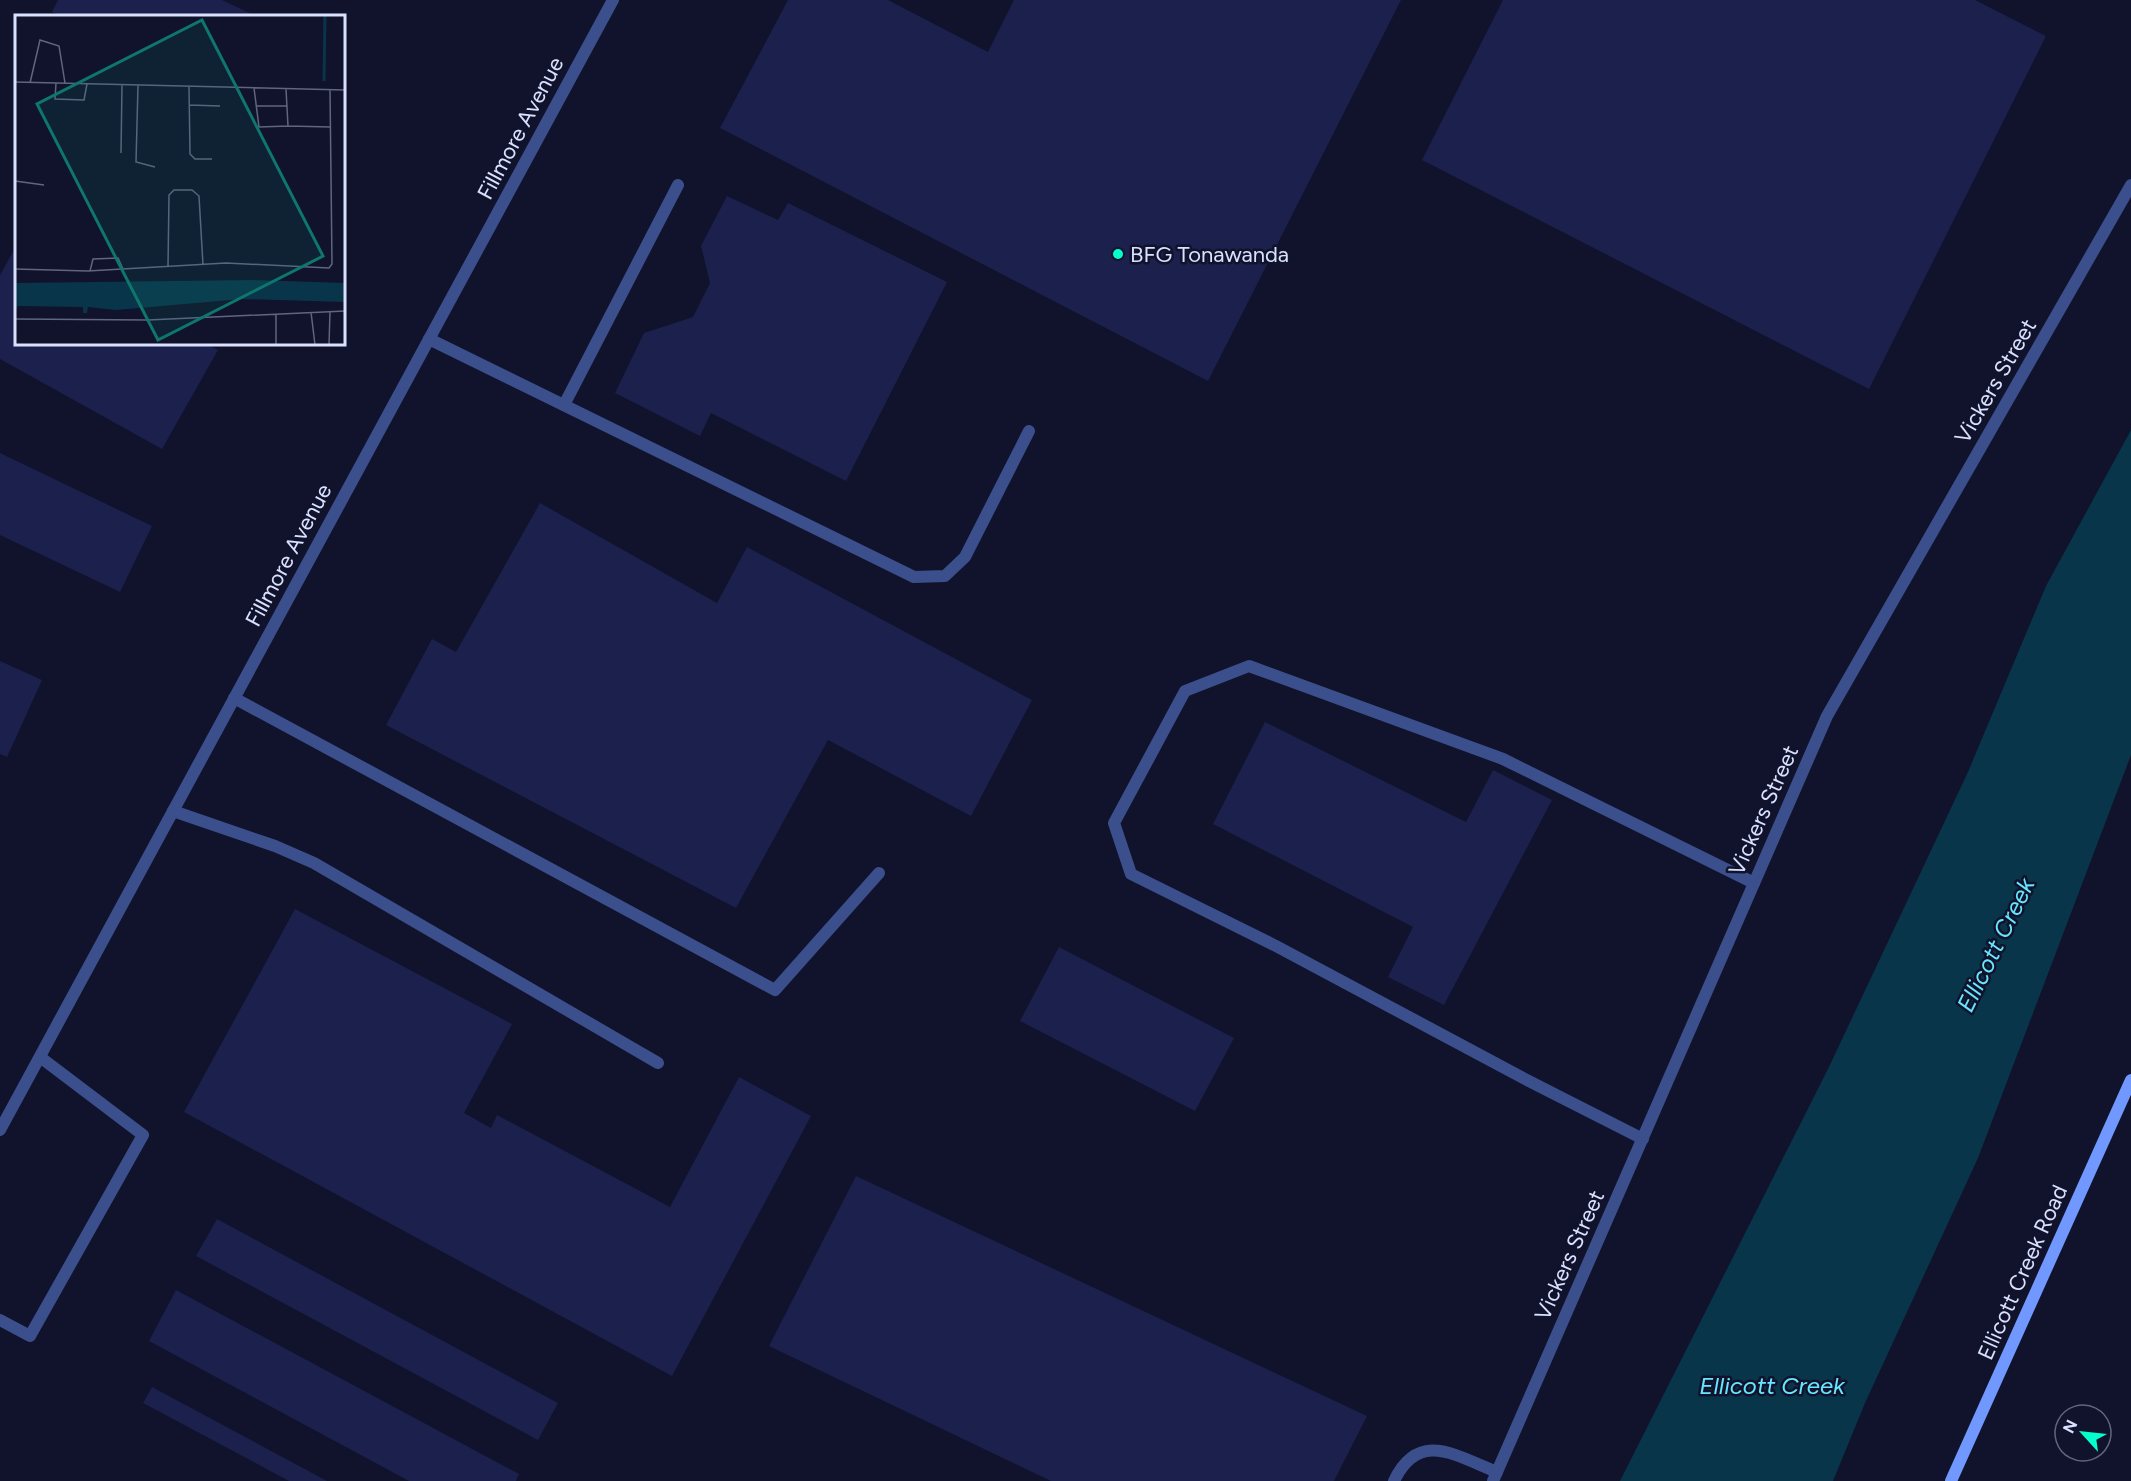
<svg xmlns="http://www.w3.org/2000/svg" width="2131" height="1481" viewBox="0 0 2131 1481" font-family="Figtree,sans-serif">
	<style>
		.water { fill: #09354a }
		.building { fill: #1b204c }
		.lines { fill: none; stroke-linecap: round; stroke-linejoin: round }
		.lane { stroke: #3a4f8b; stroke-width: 12 }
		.street { stroke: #3a4f8b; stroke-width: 12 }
		.secondary { stroke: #7098ff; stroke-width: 12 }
		.poi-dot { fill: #05ffcc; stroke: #10132b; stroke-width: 2 }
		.labels { text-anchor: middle; stroke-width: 5; stroke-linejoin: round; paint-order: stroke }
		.street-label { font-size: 22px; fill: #d9e1ff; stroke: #10132b }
		.poi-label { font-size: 22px; fill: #d9e1ff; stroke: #10132b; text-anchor: start }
		.water-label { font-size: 24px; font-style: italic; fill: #67e7ff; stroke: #10132b }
		.inset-river { fill: none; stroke: #09354a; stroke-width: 3 }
		.inset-road { fill: none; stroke: #606580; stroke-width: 1.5 }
		.view { fill: #0f766e; fill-opacity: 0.15; stroke: #0f766e; stroke-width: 3 }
		.inset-edge { fill: none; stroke: #d9e1ff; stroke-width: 3 }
	</style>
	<rect width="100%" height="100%" fill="#10132b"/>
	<!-- water -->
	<polygon class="water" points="2131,430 2131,755 1978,1158 1865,1403 1833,1481 1620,1481 1828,1069 1968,772 2046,586"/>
	<!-- building -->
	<g class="building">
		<polygon points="58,0 222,0 256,16 61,16 52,12"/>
		<polygon points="788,0 888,0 988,52 1014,0 1401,0 1208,381 720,128"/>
		<polygon points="1503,0 1975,0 2046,36 1869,389 1422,160"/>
		<polygon points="727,196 778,220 788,203 947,282 846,481 711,413 700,436 615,393 644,333 693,317 710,283 701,246"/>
		<polygon points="16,246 16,344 207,344 218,350 162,449 0,359 0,275"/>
		<polygon points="0,453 152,526 120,592 0,535"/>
		<polygon points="540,503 717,603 747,547 1032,700 971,816 828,740 736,908 386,725 432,639 456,652"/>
		<polygon points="0,661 42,680 7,757 0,754"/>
		<polygon points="1265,722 1466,822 1493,770 1552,800 1444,1005 1388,977 1413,927 1213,824"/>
		<polygon points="295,909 512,1024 464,1113 491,1128 497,1115 670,1207 739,1077 811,1116 672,1376 184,1112"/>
		<polygon points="1059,947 1234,1038 1195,1111 1020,1021"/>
		<polygon points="856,1176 1367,1416 1334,1481 1051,1481 769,1346"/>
		<polygon points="217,1219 558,1403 538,1440 196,1256"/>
		<polygon points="176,1290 519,1474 516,1481 409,1481 149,1341"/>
		<polygon points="152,1387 327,1481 289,1481 143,1403"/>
	</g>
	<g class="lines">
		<!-- lane -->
		<g class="lane">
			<polyline points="429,339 914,577 945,576 965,557 1029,431"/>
			<polyline points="564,405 678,185"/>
			<polyline points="234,698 775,990 879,873"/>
			<polyline points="173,811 275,846 314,863 658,1063"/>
			<polyline points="1643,1139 1525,1079 1276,946 1131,874 1114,823 1185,691 1249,666 1503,759 1754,883"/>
			<polyline points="0,1320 30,1336 143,1135 40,1057"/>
			<path d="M1394,1481C1419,1429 1456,1456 1497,1472"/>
		</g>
		<!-- street -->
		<g class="street">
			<polyline points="0,1130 613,0"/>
			<polyline points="1493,1481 1827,716 2131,185"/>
		</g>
		<!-- secondary -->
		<polyline class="secondary" points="1951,1481 2131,1080"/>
	</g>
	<!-- markers -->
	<circle class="poi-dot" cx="1118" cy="254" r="6"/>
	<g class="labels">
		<!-- street labels -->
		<g class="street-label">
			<text transform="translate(520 128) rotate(-62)" y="8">Fillmore Avenue</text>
			<text transform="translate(1995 381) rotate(-60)" y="8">Vickers Street</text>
			<text transform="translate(288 555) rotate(-62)" y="8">Fillmore Avenue</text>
			<text transform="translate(1763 810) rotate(-66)" y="8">Vickers Street</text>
			<text transform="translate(1569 1255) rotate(-66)" y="8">Vickers Street</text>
			<text transform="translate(2022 1272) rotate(-66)" y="8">Ellicott Creek Road</text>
		</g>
		<!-- poi labels -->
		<g class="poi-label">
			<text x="1130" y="262">BFG Tonawanda</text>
		</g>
		<!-- water labels -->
		<g class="water-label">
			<text transform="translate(1996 945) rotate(-64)" y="8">Ellicott Creek</text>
			<text x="1772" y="1394">Ellicott Creek</text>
		</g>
	</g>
	<!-- overview -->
	<g transform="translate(15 15)">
		<rect width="330" height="330" fill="#10132b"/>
		<path d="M238,265L330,268V287L227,284L101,295L73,292L72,298H68V292L3,291L0,294V268Z" fill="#09354a"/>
		<path class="inset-river" d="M309,66L310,0"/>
		<path class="inset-road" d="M0,67L330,75M15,68L25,25L44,31L50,68M41,68L40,84L69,85L72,69M123,70L121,147L140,152M174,72L175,139L180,144H197M239,73L244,112L273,111L271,74M174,90L205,91M241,91H272M273,111L316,112M106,138L107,70M0,166L29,170M153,252L154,180L159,175H177L184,181L188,250M0,254L73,256L211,248L314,253L317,249L315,75M75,256L78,244L103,243L108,254M296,297L300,330M0,304L133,305L330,296M261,330V299M314,330L315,296"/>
		<path class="view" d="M187,5L308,241L143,325L22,89Z"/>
		<rect width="330" height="330" class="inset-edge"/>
	</g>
	<!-- north arrow -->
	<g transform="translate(2083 1433) rotate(297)"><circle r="28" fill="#10132b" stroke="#606580" stroke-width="1.5"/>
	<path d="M0-4.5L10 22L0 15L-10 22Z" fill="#05ffcc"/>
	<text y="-9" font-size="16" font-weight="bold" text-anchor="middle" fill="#d9e1ff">N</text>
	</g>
</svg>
